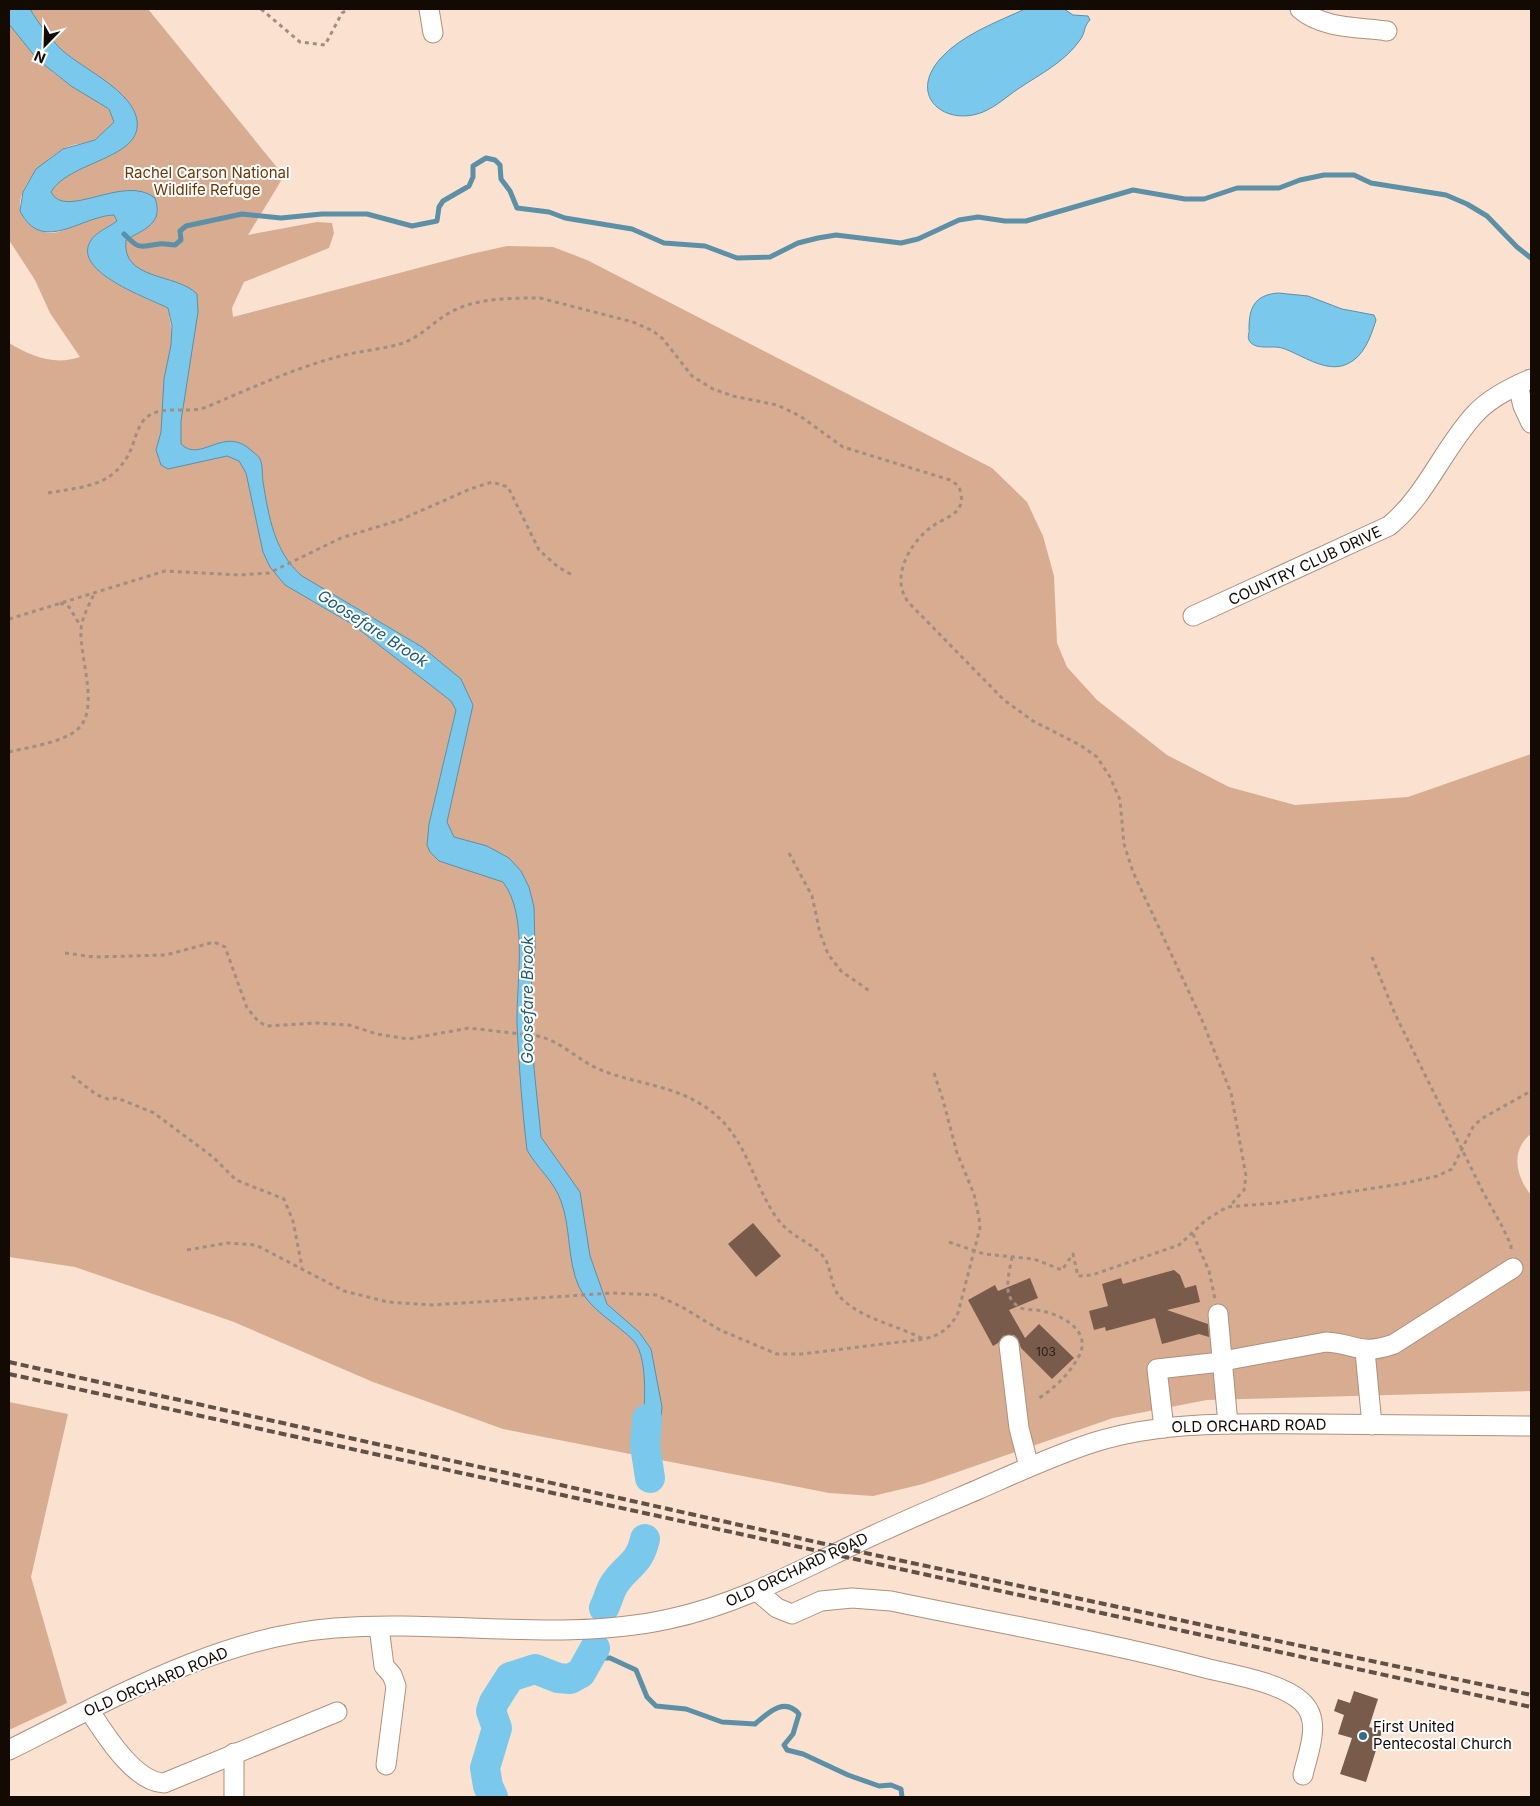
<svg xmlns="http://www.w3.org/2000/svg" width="1540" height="1806" viewBox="0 0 1540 1806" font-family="Inter,sans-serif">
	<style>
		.green { fill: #d7ac91 }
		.water { fill: #7ac9ed; stroke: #5b90a7 }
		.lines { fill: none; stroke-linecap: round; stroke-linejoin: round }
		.stream { stroke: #5b90a7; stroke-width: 5 }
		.river { stroke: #7ac9ed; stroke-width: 30 }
		.building { fill: #785b4a }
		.minor-casing { stroke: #ae907d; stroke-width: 21 }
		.path { stroke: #a28e81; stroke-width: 3; stroke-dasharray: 4 4; stroke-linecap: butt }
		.minor { stroke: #fff; stroke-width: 19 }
		.rail { stroke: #605147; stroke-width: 4; stroke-dasharray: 8 4; stroke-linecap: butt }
		.poi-dot { fill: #346d86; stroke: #fff; stroke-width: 2 }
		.labels { text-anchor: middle; stroke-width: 4; stroke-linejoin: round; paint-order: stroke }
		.number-label { font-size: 12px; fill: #2d1e16 }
		.park-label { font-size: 15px; fill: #6e3502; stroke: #fff }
		.street-label { font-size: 15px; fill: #140a04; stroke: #fff }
		.poi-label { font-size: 15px; fill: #140a04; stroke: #fff; text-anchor: start }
		.water-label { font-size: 16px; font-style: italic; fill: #1d5b74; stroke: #fff }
	</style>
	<rect width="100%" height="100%" fill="#fbe1d0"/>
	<!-- green -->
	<g class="green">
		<path d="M17,9H148L284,176L248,235L317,222L332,223L334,233L329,248L244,282L232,308L233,317L471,254L507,246L553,247L587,260L992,468L1027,502L1043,536L1054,576L1057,643L1067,667L1097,700L1167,755L1229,787L1295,805L1408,797L1531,754V1134C1510,1150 1516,1177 1531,1195V1391L1207,1400L1113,1418L923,1484L873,1496L829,1493L503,1429L373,1382L234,1322L75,1267L9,1257V343C31,356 54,366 80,357L50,313L35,280L9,240V24C32,50 43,68 75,88C88,97 113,104 114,122C109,127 100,137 94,140C85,144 74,143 65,148C46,158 9,193 23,217C28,225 39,231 48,233C61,234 73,225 84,221C93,217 104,215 114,215L118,221C108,227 96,232 90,242C73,272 148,298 168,308L172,333L188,329L181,295C152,280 106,273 119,230L146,213L148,206L142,198C115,198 89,211 63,209C54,208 46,200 41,193C54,158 100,159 123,134C127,129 130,122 133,117L129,103C111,92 92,83 75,71C51,55 34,32 17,9Z"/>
		<polygon points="9,1402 68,1414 31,1577 67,1703 9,1730"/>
	</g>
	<!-- water -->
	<g class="water">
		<path d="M9,9H30C39,24 50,39 63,51C84,69 124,87 135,113C152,159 70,159 51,192C65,221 124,173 155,198C164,224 144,229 126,240C121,281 177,273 197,294L198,312L181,421V444C201,464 224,424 252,451C254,453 259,456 260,459C263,465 262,475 263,482C269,517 274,552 302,576L422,647L461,679L473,705L447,822L454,837L487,846L509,858L521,871L529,887L534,907L535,948L531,989L534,1068L541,1137L580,1192L590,1256L607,1304L639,1332L651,1349L662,1407L659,1439L654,1459L639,1456C643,1431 652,1359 633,1340C615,1322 591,1311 579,1287C567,1260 571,1228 561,1201C554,1181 537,1168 527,1150C522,1109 519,1066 517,1024C516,983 529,916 503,882L439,861L430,852L427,845L429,824L456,710L451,701L352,624L285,585L270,567L263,552L246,473L239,461L227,456L168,469L161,465L156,450L161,432L164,379L171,345L172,326L168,308C148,298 73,272 90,242C95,232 108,228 117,221L114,215C81,216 42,255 20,211L23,192L36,169L63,149L95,140L114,122L109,109L71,86L37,59L9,24Z"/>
		<path d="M1025,9H1064L1073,15L1088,16L1090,20C1083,27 1086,32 1080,40C1065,62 1040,74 1018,89C1006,97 997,106 983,112C946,127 907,97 940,59C961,35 997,22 1025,9Z"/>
		<path d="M1278,293L1308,296L1342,309L1374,315L1376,320C1371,336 1364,357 1347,364C1326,374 1301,354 1282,348C1273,345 1254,351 1249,340C1247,336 1250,332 1249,329C1249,307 1255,295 1278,293Z"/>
	</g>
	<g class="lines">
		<!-- stream -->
		<g class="stream">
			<path d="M124,234C140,250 138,247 159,244C164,243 169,245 175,245L181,240L180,231L186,226L242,214L281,218L322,214H367L412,226L437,221L439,207L443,201L469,186L473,177V166L486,158L495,160L500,165L501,179L510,191L517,208L549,212L565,218L632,229L664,243L705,246L737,258L770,257L798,243L818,238L836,235L901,243L918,239L959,220L978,217L1005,221H1026L1133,190L1185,199H1204L1237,188H1279L1300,180L1324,175H1354L1371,183L1446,195L1467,204L1487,216L1517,247L1531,258"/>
			<path d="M590,1658H610L636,1670L647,1697L656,1706L686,1709L722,1722L755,1724C767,1714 784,1696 799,1714L793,1734L784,1745L787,1750L803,1754L848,1775L879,1786L891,1785L901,1789L902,1797"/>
		</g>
		<!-- river -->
		<g class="river">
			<polyline points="647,1419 645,1445 650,1478"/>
			<path d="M604,1608C608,1600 610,1590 615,1583C628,1564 639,1565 645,1539"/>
			<polyline points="493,1797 488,1786 485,1768 497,1728 491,1711 494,1702 510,1677 535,1669 558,1678 570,1679 581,1673 595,1648"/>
		</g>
	</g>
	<!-- building -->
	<g class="building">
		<polygon points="753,1223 781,1256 756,1277 728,1244"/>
		<polygon points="1174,1270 1180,1275 1185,1288 1196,1285 1200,1302 1167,1310 1208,1324 1209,1337 1199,1334 1162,1344 1155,1318 1106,1331 1105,1327 1094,1330 1089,1311 1108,1306 1102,1284 1121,1278 1123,1284"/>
		<polygon points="1030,1278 1038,1298 1009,1310 1025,1338 1039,1324 1074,1358 1052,1379 1021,1348 1018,1339 1014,1335 1003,1336 998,1343 993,1346 968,1300 995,1285 998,1291"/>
		<polygon points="1354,1691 1378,1699 1369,1727 1382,1731 1366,1782 1340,1774 1352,1738 1338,1734 1344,1715 1334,1711 1338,1699 1350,1703"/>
	</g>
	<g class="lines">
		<!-- minor casing -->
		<g class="minor-casing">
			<g id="minor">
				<polyline points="429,9 433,33"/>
				<path d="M1300,9C1323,29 1359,27 1387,31"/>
				<polyline points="1518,385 1523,406 1531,423"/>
				<path d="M1193,616L1389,526C1427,495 1443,448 1476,413C1490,398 1512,387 1531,379"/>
				<polyline points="1218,1314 1228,1424"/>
				<polyline points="1009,1345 1019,1428 1029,1467"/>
				<polyline points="1365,1351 1372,1425"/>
				<path d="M1164,1428L1157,1369L1212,1363L1326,1342C1357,1344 1360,1356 1394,1344L1513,1268"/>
				<path d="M757,1591L777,1608L792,1614L821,1601L852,1598L891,1601C996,1623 1104,1641 1209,1669C1235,1675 1281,1683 1301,1701C1323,1720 1308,1752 1303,1775"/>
				<polyline points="379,1627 384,1666 392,1675 396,1686 386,1765"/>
				<path d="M89,1710C105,1734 134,1782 164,1783L337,1712"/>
				<path d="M9,1750C112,1699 218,1637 335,1628C445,1619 561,1643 669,1619C735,1605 793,1574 853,1545C894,1525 935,1508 977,1490C1016,1473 1054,1455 1095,1442C1166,1420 1242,1424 1316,1424C1388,1425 1460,1425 1531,1426"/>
				<polyline points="234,1753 234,1797"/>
			</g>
		</g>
		<!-- path -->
		<g class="path">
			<polyline points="261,9 300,42 325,45 342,13 349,9"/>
			<path d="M48,493C86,486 115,487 132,447C135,438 139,423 147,417C163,404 190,415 209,406C251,388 293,369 337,357C357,351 379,350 400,344C422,337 432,322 451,312C476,298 511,298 540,298L633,322L653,331L663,339L692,376L713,389L733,396L777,405L800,416L843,447L950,480C957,484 960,487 961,494C965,515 942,518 930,528C908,545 889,581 910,604L1004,700L1033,721L1080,745L1097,757L1110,777L1120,800L1124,844L1133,872L1202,1020L1231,1093L1246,1176L1244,1190L1230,1206"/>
			<polyline points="60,603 69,607 80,625"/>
			<polyline points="9,619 165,571 240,575 269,573 341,538 400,520 470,489 492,482 508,487 539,550 558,567 574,576"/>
			<path d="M9,752C29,747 53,744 71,734C104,717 79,659 81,630C82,617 89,605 94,594"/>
			<polyline points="789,853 812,896 820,933 828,954 841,971 871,992"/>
			<path d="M65,953L95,957L166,955L214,942L225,947L247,1008L258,1021L266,1026L315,1023L349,1025L377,1034L408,1039L469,1028L538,1036C561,1041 580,1062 601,1070C633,1083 669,1085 699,1103C747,1131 748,1175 776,1217C790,1237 808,1240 822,1255C833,1266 829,1288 842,1299C864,1320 897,1325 923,1339"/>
			<polyline points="1372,957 1395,1014 1483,1192 1502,1226 1511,1245 1511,1252"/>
			<polyline points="72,1076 97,1095 108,1099 117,1098 154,1113 213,1157 236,1180 284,1199 293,1221 302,1267"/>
			<polyline points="1193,1234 1209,1271 1215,1299"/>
			<polyline points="949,1242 984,1254 1034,1259 1062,1270 1073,1254 1078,1276 1092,1275 1179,1245 1206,1220 1227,1207 1276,1203 1401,1184 1437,1176 1452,1169 1473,1127 1481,1119 1531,1091"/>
			<path d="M187,1250L227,1243L256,1245L344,1291L388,1302L432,1305L613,1293L656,1295L682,1307L720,1330L777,1354H802L924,1339C941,1335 950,1328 958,1313L980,1228L979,1218L974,1194L957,1153L943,1100L934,1073"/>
			<path d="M1012,1257C1010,1269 1004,1288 1011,1299C1013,1302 1017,1306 1019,1307C1026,1311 1035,1309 1042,1311C1063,1315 1092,1332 1079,1356C1069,1374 1056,1387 1039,1398"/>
		</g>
		<!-- minor -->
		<use href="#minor" class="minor"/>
		<!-- rail -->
		<g class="rail">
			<polyline points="9,1362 870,1554 1531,1695"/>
			<polyline points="9,1374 1531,1707"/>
		</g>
	</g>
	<!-- markers -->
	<circle class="poi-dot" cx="1363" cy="1736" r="5"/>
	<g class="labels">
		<!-- number labels -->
		<g class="number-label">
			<text x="1046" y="1356">103</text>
		</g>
		<!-- park labels -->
		<g class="park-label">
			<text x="207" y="178">Rachel Carson National<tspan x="207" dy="17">Wildlife Refuge</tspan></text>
		</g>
		<!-- street labels -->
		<g class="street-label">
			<text transform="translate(1305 566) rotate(-25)" y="5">COUNTRY CLUB DRIVE</text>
			<text transform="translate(1249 1426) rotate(-1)" y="5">OLD ORCHARD ROAD</text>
			<text transform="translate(797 1570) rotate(-25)" y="5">OLD ORCHARD ROAD</text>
			<text transform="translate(156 1682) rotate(-23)" y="5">OLD ORCHARD ROAD</text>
		</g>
		<!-- poi labels -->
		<g class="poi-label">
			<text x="1373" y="1732">First United<tspan x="1373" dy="17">Pentecostal Church</tspan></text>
		</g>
		<!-- water labels -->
		<g class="water-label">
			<text transform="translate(373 628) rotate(33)" y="6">Goosefare Brook</text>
			<text transform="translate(527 1000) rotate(-90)" y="6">Goosefare Brook</text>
		</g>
	</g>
	<!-- border -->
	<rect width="1540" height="1806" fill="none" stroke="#140a04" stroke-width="20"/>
	<!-- north arrow -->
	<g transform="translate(45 45) rotate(203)" stroke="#ffffff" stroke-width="4" paint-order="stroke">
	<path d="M0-4L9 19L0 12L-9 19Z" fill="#140a04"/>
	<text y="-8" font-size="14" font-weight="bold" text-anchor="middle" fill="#140a04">N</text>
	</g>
</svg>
